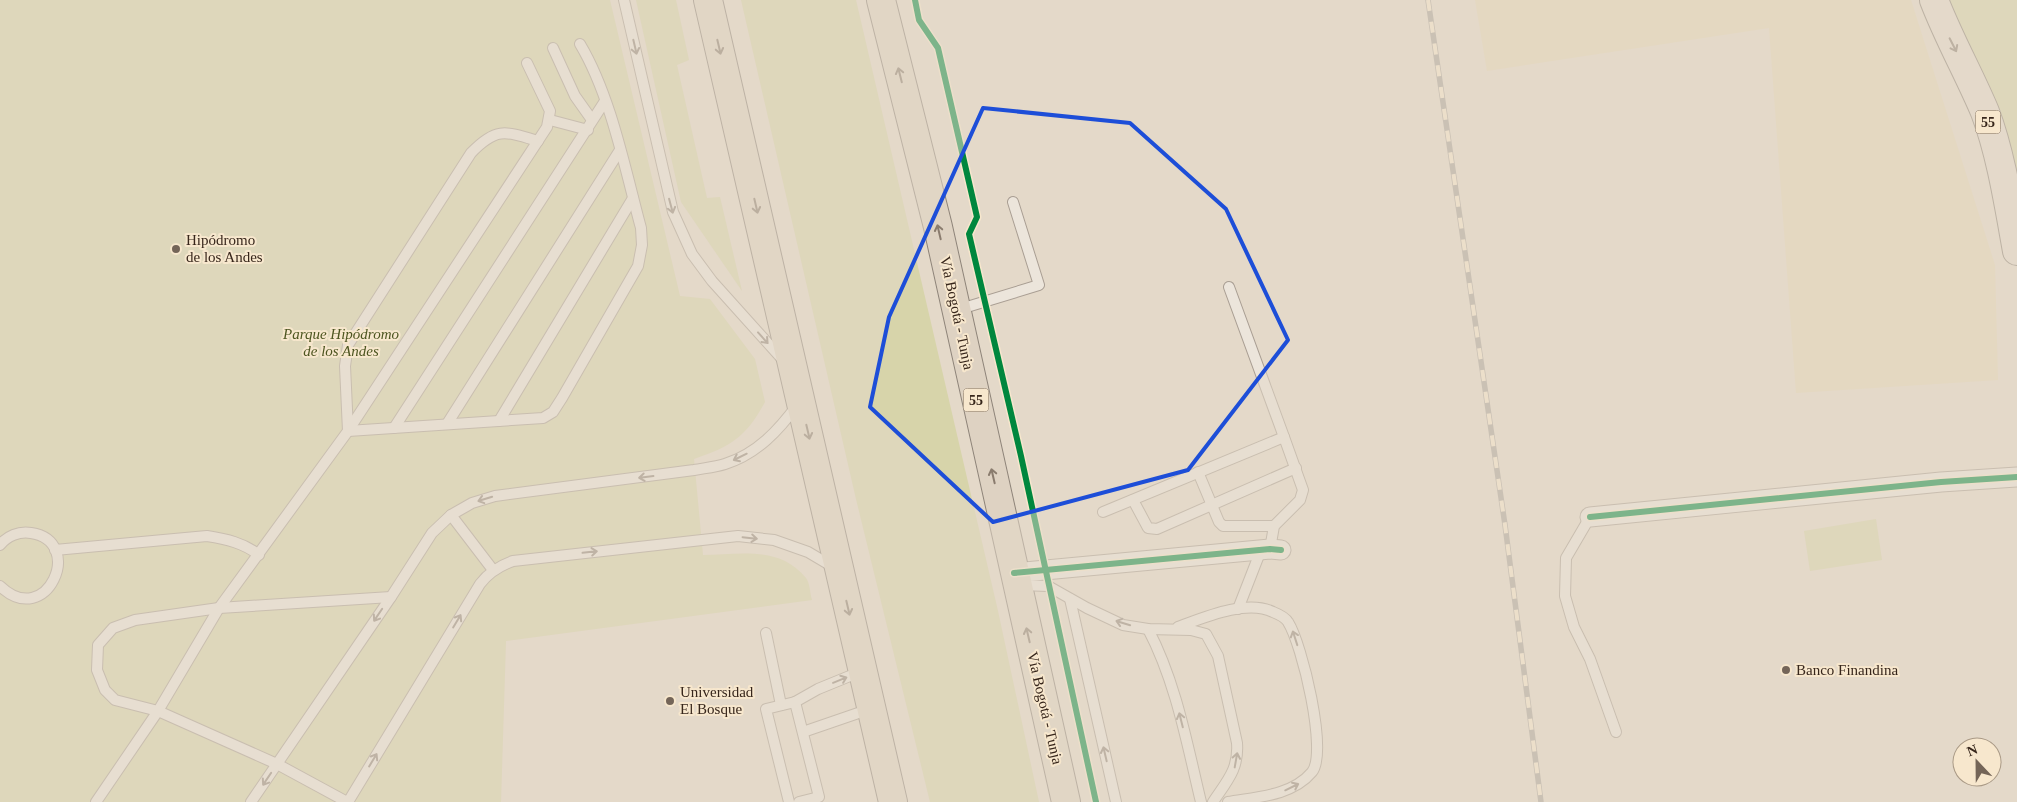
<svg xmlns="http://www.w3.org/2000/svg" width="2017" height="802" viewBox="0 0 2017 802" font-family="Georgia,serif">
	<style>
		.farmland { fill: #e5d8b8 }
		.green { fill: #d7d4aa }
		.lines { fill: none; stroke-linecap: round; stroke-linejoin: round }
		.service-casing { stroke: #a99e93; stroke-width: 12 }
		.minor-casing { stroke: #a99e93; stroke-width: 21 }
		.primary-casing { stroke: #8e8479; stroke-width: 30 }
		.trunk-casing { stroke: #8e8479; stroke-width: 30 }
		.service { stroke: #ece5db; stroke-width: 10 }
		.minor { stroke: #ece5db; stroke-width: 19 }
		.primary { stroke: #e4dacc; stroke-width: 28 }
		.trunk { stroke: #ded2c2; stroke-width: 28 }
		.rail-casing { stroke: #aba49c; stroke-width: 5.5 }
		.rail { stroke: #f7e7cd; stroke-width: 4; stroke-dasharray: 11; stroke-linecap: butt }
		.cycleway-casing { stroke: #f7e7cd; stroke-width: 9 }
		.cycleway { stroke: #00873e; stroke-width: 6 }
		.oneway { stroke: #8e8074 }
		.oneway2 { stroke: #92867b }
		.oneway3 { stroke: #8a7c6e }
		.marked { fill: none; stroke: #1d4ed8; stroke-width: 4; stroke-linejoin: round }
		.poi-dot { fill: #746558; stroke: #f7e7cd; stroke-width: 2 }
		.labels { text-anchor: middle; stroke-width: 4; stroke-linejoin: round; paint-order: stroke }
		.shield { fill: #f7e7cd; stroke: #716050; stroke-width: 1 }
		.shield-label { font-size: 14px; font-weight: bold; fill: #37261b }
		.poi-label { font-size: 15px; fill: #37261b; stroke: #f7e7cd; text-anchor: start }
		.street-label { font-size: 15px; fill: #37261b; stroke: #f7e7cd }
		.park-label { font-size: 15px; font-style: italic; fill: #4d5520; stroke: #f7e7cd }
	</style>
	<rect width="100%" height="100%" fill="#e4d9c9"/>
	<!-- farmland -->
	<polygon class="farmland" points="1475,0 1911,0 1995,265 1998,380 1796,393 1769,28 1487,71"/>
	<!-- green -->
	<g class="green">
		<path d="M0,0H610L680,296L710,299L755,359L765,402C746,437 732,446 694,459L703,555C739,555 779,545 806,578C810,583 810,594 812,600L506,641L501,802H0Z"/>
		<polygon points="636,0 676,0 689,60 677,65 707,198 720,197 742,291 681,202"/>
		<polygon points="741,0 856,0 998,611 1039,802 930,802 856,499"/>
		<polygon points="1944,0 2017,0 2017,185"/>
		<polygon points="1876,519 1882,560 1810,571 1804,531"/>
	</g>
	<g class="lines">
		<!-- service casing -->
		<g class="service-casing">
			<g id="service">
				<polyline points="624,0 673,212 692,254 712,281 783,360"/>
				<polyline points="553,48 575,96 592,120"/>
				<polyline points="550,120 588,130"/>
				<path d="M538,141C505,131 496,127 471,153L348,345L345,366L348,431L543,418L553,412L562,398L638,266L642,245L641,228C625,169 611,96 580,44"/>
				<polyline points="1229,287 1284,437"/>
				<polyline points="957,310 1039,285 1013,202"/>
				<polyline points="499,421 633,198"/>
				<polyline points="447,424 620,150"/>
				<polyline points="394,428 605,101"/>
				<polyline points="1198,472 1219,522 1223,526 1274,526"/>
				<polyline points="1133,500 1148,528 1157,529 1296,468"/>
				<polyline points="1103,512 1284,437 1303,490 1300,500 1274,526 1270,549"/>
				<polyline points="451,515 493,570"/>
				<polyline points="1590,517 1566,558 1565,596 1574,627 1590,659 1616,732"/>
				<path d="M0,545C7,536 19,531 31,533C86,541 47,631 0,586"/>
				<path d="M55,550L207,536C226,539 244,543 259,555"/>
				<path d="M1020,585L1048,586L1087,608L1123,625L1148,629L1191,630L1206,634L1218,656L1237,743C1239,769 1227,781 1213,802"/>
				<polyline points="1070,599 1116,802"/>
				<polyline points="1238,609 1261,550"/>
				<path d="M1178,627C1203,618 1246,599 1273,612C1278,614 1285,617 1288,622C1302,644 1328,752 1312,772C1292,796 1256,797 1228,802"/>
				<path d="M1148,629C1176,682 1187,744 1201,802"/>
				<polyline points="766,633 781,705"/>
				<polyline points="795,702 818,689 862,671"/>
				<polyline points="803,732 870,709"/>
				<polyline points="96,802 158,711 219,608 348,431 547,127 550,111 527,63"/>
				<path d="M251,802L391,597L432,533L451,515L472,503L495,496L694,470C705,468 716,467 725,464C757,454 779,430 798,404"/>
				<polyline points="347,802 277,764 158,711 115,700 105,690 97,670 98,645 113,628 135,620 219,608 391,597"/>
				<path d="M348,802L480,584C489,572 499,566 513,561L738,536L774,540L808,552L835,568"/>
				<polyline points="789,802 766,709 795,702 819,797 799,802"/>
			</g>
		</g>
		<!-- minor casing -->
		<g class="minor-casing">
			<g id="minor">
				<polyline points="1590,517 1941,482 2017,477"/>
				<polyline points="1014,573 1270,549 1281,550"/>
			</g>
		</g>
		<!-- primary casing -->
		<g class="primary-casing">
			<path id="primary" d="M1934,0C1949,39 1969,74 1985,112C2001,154 2009,207 2017,251"/>
		</g>
		<!-- trunk casing -->
		<g class="trunk-casing">
			<g id="trunk">
				<polyline points="708,0 893,802"/>
				<polyline points="881,0 938,227 1066,802"/>
			</g>
		</g>
		<!-- service -->
		<use href="#service" class="service"/>
		<!-- minor -->
		<use href="#minor" class="minor"/>
		<!-- primary -->
		<use href="#primary" class="primary"/>
		<!-- trunk -->
		<use href="#trunk" class="trunk"/>
		<!-- rail casing -->
		<g class="rail-casing">
			<polyline id="rail" points="1428,0 1505,525 1541,802"/>
		</g>
		<!-- rail -->
		<use href="#rail" class="rail"/>
		<!-- cycleway casing -->
		<g class="cycleway-casing">
			<g id="cycleway">
				<polyline points="915,0 919,20 938,48 977,217 969,234 1021,456 1096,802"/>
				<polyline points="1590,517 1941,482 2017,477"/>
				<polyline points="1014,573 1270,549 1281,550"/>
			</g>
		</g>
		<!-- cycleway -->
		<use href="#cycleway" class="cycleway"/>
	</g>
	<!-- one-way arrows -->
	<defs><path id="oneway-shaft" d="M-6 0H5M1.5-3L5.5 0L1.5 3" fill="none" stroke-width="1.6" stroke-linecap="round" stroke-linejoin="round" transform="scale(1.25)"/></defs>
	<use class="oneway" href="#oneway-shaft" transform="translate(1953 45) rotate(63)"/>
	<g class="oneway2">
		<use href="#oneway-shaft" transform="translate(635 47) rotate(77)"/>
		<use href="#oneway-shaft" transform="translate(671 206) rotate(75)"/>
		<use href="#oneway-shaft" transform="translate(763 338) rotate(48)"/>
		<use href="#oneway-shaft" transform="translate(740 457) rotate(154)"/>
		<use href="#oneway-shaft" transform="translate(646 477) rotate(173)"/>
		<use href="#oneway-shaft" transform="translate(485 499) rotate(163)"/>
		<use href="#oneway-shaft" transform="translate(750 538) rotate(6)"/>
		<use href="#oneway-shaft" transform="translate(590 552) rotate(-6)"/>
		<use href="#oneway-shaft" transform="translate(378 615) rotate(124)"/>
		<use href="#oneway-shaft" transform="translate(457 621) rotate(-59)"/>
		<use href="#oneway-shaft" transform="translate(1123 623) rotate(-163)"/>
		<use href="#oneway-shaft" transform="translate(1295 638) rotate(-108)"/>
		<use href="#oneway-shaft" transform="translate(840 680) rotate(-22)"/>
		<use href="#oneway-shaft" transform="translate(1181 720) rotate(-104)"/>
		<use href="#oneway-shaft" transform="translate(1105 754) rotate(-103)"/>
		<use href="#oneway-shaft" transform="translate(373 760) rotate(-59)"/>
		<use href="#oneway-shaft" transform="translate(1236 760) rotate(-80)"/>
		<use href="#oneway-shaft" transform="translate(267 779) rotate(124)"/>
		<use href="#oneway-shaft" transform="translate(1292 787) rotate(-26)"/>
	</g>
	<g class="oneway3">
		<use href="#oneway-shaft" transform="translate(719 47) rotate(77)"/>
		<use href="#oneway-shaft" transform="translate(900 75) rotate(-104)"/>
		<use href="#oneway-shaft" transform="translate(756 206) rotate(77)"/>
		<use href="#oneway-shaft" transform="translate(939 232) rotate(-103)"/>
		<use href="#oneway-shaft" transform="translate(808 432) rotate(77)"/>
		<use href="#oneway-shaft" transform="translate(993 476) rotate(-103)"/>
		<use href="#oneway-shaft" transform="translate(848 608) rotate(77)"/>
		<use href="#oneway-shaft" transform="translate(1028 635) rotate(-103)"/>
	</g>
	<!-- marked area -->
	<path d="M0 0H2017V802H0ZM983,108L1130,123L1226,209L1288,340L1188,470L993,522L870,407L889,317Z" fill="#e4d9c9" fill-opacity=".55" fill-rule="evenodd"/>
	<path class="marked" d="M983,108L1130,123L1226,209L1288,340L1188,470L993,522L870,407L889,317Z"/>
	<!-- markers -->
	<g class="poi-dot">
		<circle cx="176" cy="249" r="5"/>
		<circle cx="1786" cy="670" r="5"/>
		<circle cx="670" cy="701" r="5"/>
	</g>
	<g class="labels">
		<!-- shield labels -->
		<g class="shield">
			<rect x="1975.5" y="110.5" width="25" height="23" rx="4"/>
			<rect x="963.5" y="388.5" width="25" height="23" rx="4"/>
		</g>
		<g class="shield-label">
			<text x="1988" y="127">55</text>
			<text x="976" y="405">55</text>
		</g>
		<!-- poi labels -->
		<g class="poi-label">
			<text x="186" y="245">Hipódromo<tspan x="186" dy="17">de los Andes</tspan></text>
			<text x="1796" y="675">Banco Finandina</text>
			<text x="680" y="697">Universidad<tspan x="680" dy="17">El Bosque</tspan></text>
		</g>
		<!-- street labels -->
		<g class="street-label">
			<text transform="translate(957 313) rotate(78)" y="5">Vía Bogotá - Tunja</text>
			<text transform="translate(1045 708) rotate(77)" y="5">Vía Bogotá - Tunja</text>
		</g>
		<!-- park labels -->
		<g class="park-label">
			<text x="341" y="339">Parque Hipódromo<tspan x="341" dy="17">de los Andes</tspan></text>
		</g>
	</g>
	<!-- north arrow -->
	<g transform="translate(1977 762) rotate(338)"><circle r="24" fill="#f7e7cd" stroke="#aa9a86"/>
	<path d="M0-4L9 19L0 12L-9 19Z" fill="#746558"/>
	<text y="-8" font-size="14" font-weight="bold" text-anchor="middle" fill="#37261b">N</text>
	</g>
</svg>
